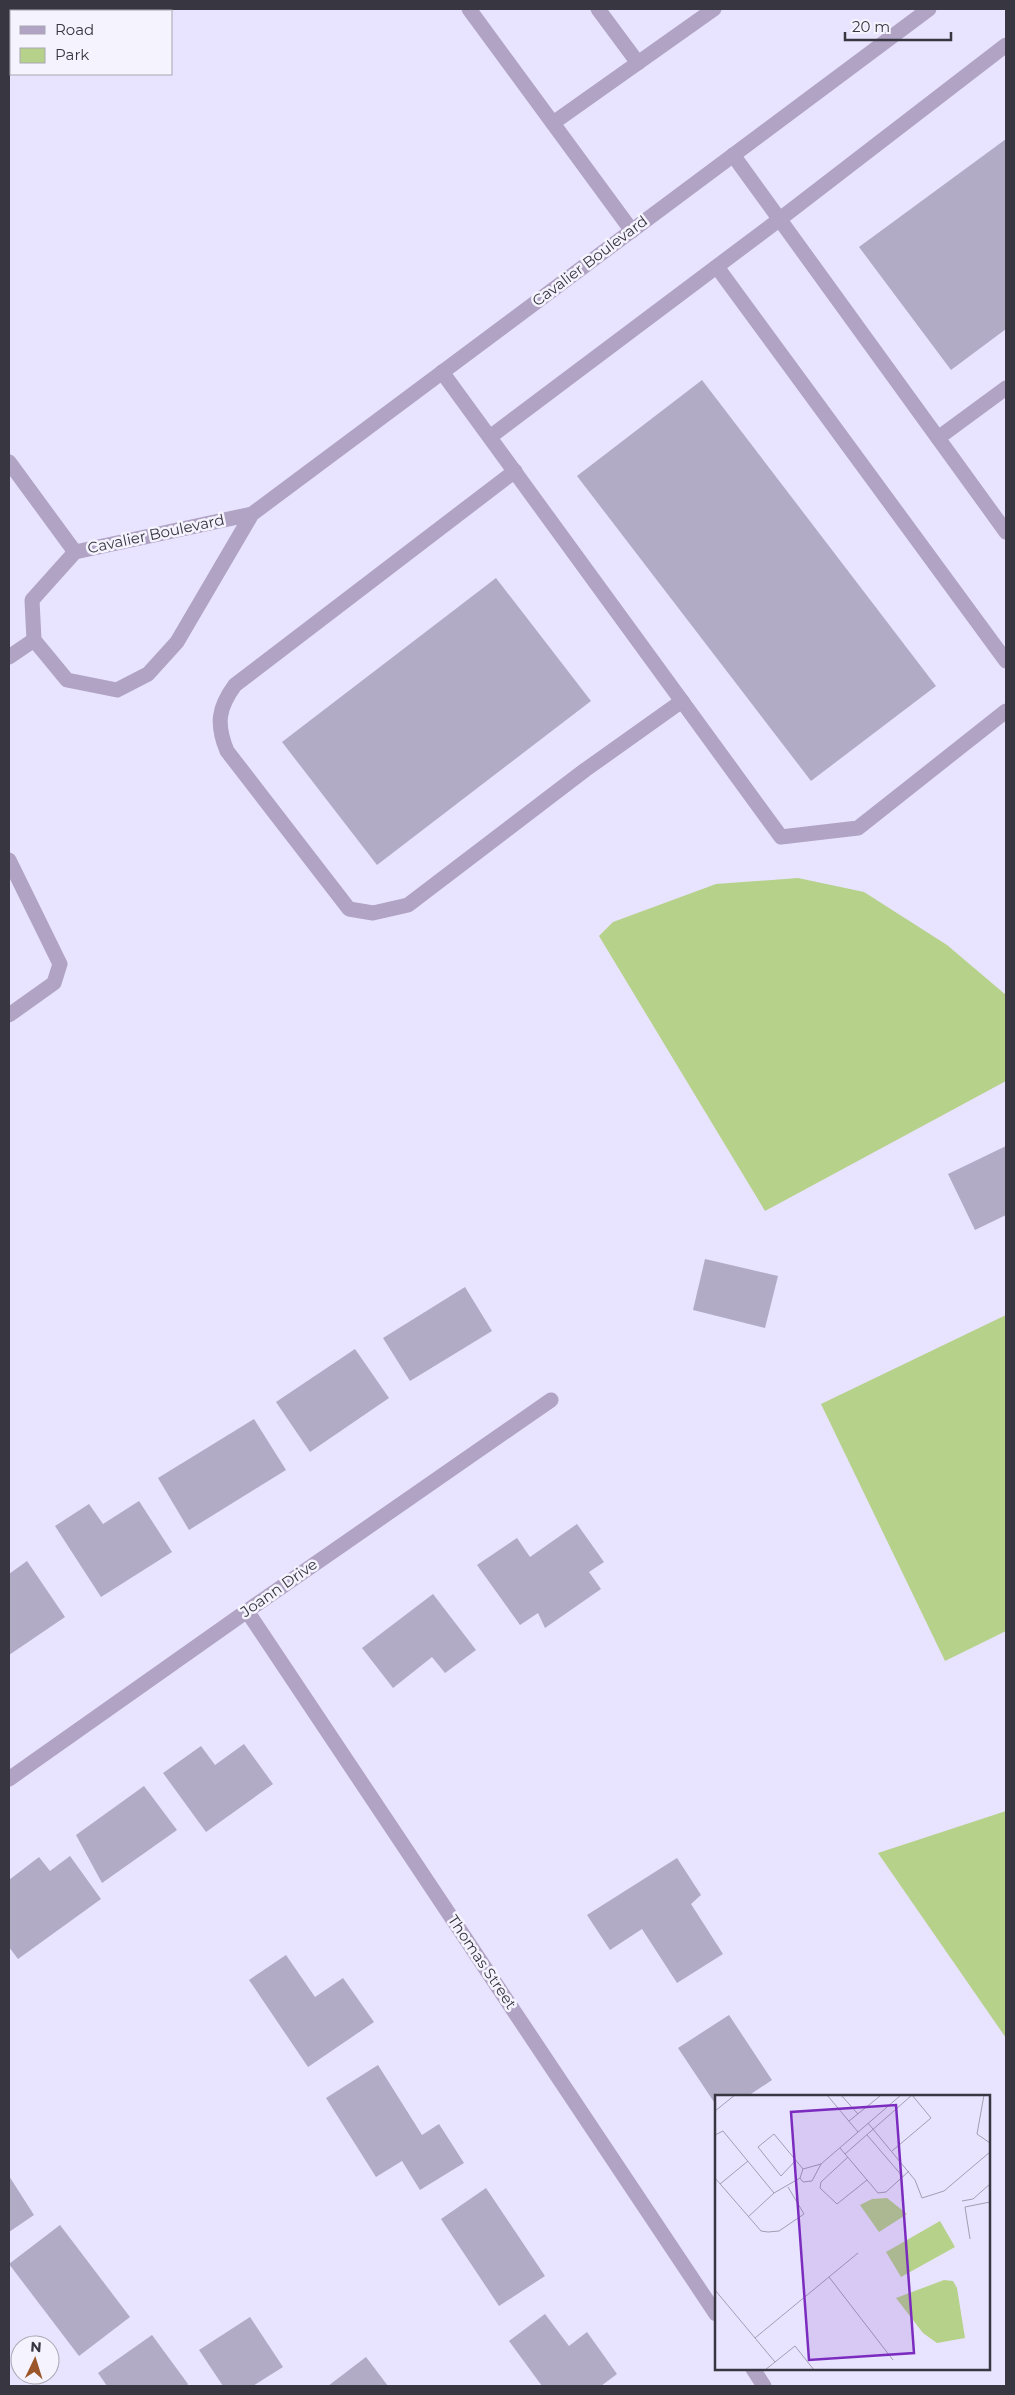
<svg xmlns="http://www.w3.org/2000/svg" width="1015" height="2395" viewBox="0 0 1015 2395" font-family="Montserrat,sans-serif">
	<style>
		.green { fill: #b6d18a }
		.building { fill: #b1abc5 }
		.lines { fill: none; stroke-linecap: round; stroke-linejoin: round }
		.minor { stroke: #b0a3c3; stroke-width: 15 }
		.labels { text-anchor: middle; stroke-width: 5; stroke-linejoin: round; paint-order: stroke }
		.street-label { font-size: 15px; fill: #383640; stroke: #f5f3fe }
		.inset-road { fill: none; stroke: #a29eb2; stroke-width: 1 }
		.view { fill: #7b2cbf; fill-opacity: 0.15; stroke: #7b2cbf; stroke-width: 2.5 }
		.inset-edge { fill: none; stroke: #383640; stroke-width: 2.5 }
	</style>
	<rect width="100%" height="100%" fill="#e8e3fe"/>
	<!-- green -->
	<g class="green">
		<polygon points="798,878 864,892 947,945 1006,995 1006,1081 765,1211 599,936 613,922 716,884"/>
		<polygon points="1006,1315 1006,1631 945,1661 821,1404"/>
		<polygon points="1006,1811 1006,2038 878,1853"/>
	</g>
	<!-- building -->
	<g class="building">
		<polygon points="1006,139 1006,329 951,370 859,247"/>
		<polygon points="702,380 936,686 811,781 577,476"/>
		<polygon points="496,578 591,701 377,865 282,742"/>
		<polygon points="1006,1146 1006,1215 975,1230 948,1174"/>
		<polygon points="705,1259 778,1276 765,1328 693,1310"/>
		<polygon points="465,1287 492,1331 410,1381 383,1338"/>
		<polygon points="355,1349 389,1398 310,1452 276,1402"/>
		<polygon points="254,1419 286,1470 189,1530 158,1478"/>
		<polygon points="139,1501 172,1552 101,1597 55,1526 89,1504 103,1524"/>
		<polygon points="577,1524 604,1562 589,1572 601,1589 545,1628 538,1613 520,1625 477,1565 517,1538 530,1557"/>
		<polygon points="27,1561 65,1617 9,1655 9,1574"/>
		<polygon points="433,1594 476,1650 445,1673 432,1657 393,1688 362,1648"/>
		<polygon points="244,1744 273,1784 206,1832 163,1773 201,1746 215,1765"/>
		<polygon points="144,1786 177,1830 102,1883 76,1835"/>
		<polygon points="70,1856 101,1899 18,1959 9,1947 9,1880 39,1857 50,1871"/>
		<polygon points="677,1858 701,1895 691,1904 723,1954 677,1983 642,1929 610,1950 587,1915"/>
		<polygon points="286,1955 315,1997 343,1978 374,2022 308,2067 249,1980"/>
		<polygon points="729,2015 772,2080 748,2096 716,2096 716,2105 678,2048"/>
		<polygon points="378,2065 422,2135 439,2124 464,2163 420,2190 402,2161 376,2177 326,2098"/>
		<polygon points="9,2176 34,2215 9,2232"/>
		<polygon points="486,2188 545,2276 499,2306 441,2219"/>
		<polygon points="60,2225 130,2317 79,2356 9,2264"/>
		<polygon points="545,2314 569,2346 587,2332 617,2374 601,2386 542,2386 509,2341"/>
		<polygon points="250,2317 283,2367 253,2386 223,2386 199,2350"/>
		<polygon points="152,2335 188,2384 187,2386 107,2386 98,2373"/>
		<polygon points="366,2357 388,2386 328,2386"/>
	</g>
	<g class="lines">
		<!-- minor -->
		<g class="minor">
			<polyline points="469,9 632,231"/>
			<polyline points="598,9 638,63"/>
			<polyline points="553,123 714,9"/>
			<polyline points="733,155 1006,532"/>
			<polyline points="717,267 1006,661"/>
			<polyline points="442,372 781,837 858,828 1006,711"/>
			<polyline points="490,437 780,219 1006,45"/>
			<polyline points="938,438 1006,388"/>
			<polyline points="9,462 75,552"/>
			<path d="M515,471L235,685C218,708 216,724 227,751L349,909L373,913L408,905L585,770L682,701"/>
			<polyline points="252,514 75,552 32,600 34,640 67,680 117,690 148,674 177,642 252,514 929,9"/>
			<polyline points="9,657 34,640"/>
			<polyline points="9,860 60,964 54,983 9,1015"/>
			<polyline points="247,1611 716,2314"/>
			<polyline points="9,1779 247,1611 551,1400"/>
			<polyline points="753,2369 764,2386"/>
		</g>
	</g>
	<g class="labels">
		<!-- street labels -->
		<g class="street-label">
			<text transform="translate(590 261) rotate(-37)" y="5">Cavalier Boulevard</text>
			<text transform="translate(156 534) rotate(-12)" y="5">Cavalier Boulevard</text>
			<text transform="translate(279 1588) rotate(-35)" y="5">Joann Drive</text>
			<text transform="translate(482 1962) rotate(56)" y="5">Thomas Street</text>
		</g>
	</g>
	<!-- overview -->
	<g transform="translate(715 2095)">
		<rect width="275" height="275" fill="#e8e3fe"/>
		<path d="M172,103L192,119L164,137L145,110L157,104ZM225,126L240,152L186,182L171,157ZM229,185L238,186L242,193L250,243L222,248L208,238L181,203Z" fill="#b6d18a"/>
		<path class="inset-road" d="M112,0L143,37M126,0L143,19M269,0L262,39L275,48M0,16L20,0M134,26L165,1M153,28L200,85L207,103L229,96L275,57M0,40L8,36L59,98L85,83M152,40L188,82M125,53L163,98L171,97L194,76M177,56L216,23L197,0M130,59L197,0M133,62L106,87L105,93L122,109L152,85M81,65L66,81L43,52L59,39L88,74M106,69L88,74L85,83L88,87L97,86L106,69L186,0M0,83L46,136L53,137L64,136L89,119L73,92M5,89L33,66M247,106L258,104L275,89M33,122L59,98M255,144L250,112L275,107M114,182L178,265M0,195L60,267M40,243L143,158M50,275L80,251L99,275"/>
		<path class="view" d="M181,10L199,258L94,265L76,17Z"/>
		<rect width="275" height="275" class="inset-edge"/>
	</g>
	<!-- border -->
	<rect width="1015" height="2395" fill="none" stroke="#383640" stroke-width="20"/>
	<!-- legend -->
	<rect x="10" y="10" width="162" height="65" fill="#f5f3fe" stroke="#a9a7b2"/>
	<rect x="20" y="26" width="25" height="8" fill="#b0a3c3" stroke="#a9a7b2"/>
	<text x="55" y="35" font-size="15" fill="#383640">Road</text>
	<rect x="20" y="48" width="25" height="15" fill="#b6d18a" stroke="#a9a7b2"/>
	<text x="55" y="60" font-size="15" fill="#383640">Park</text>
	<!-- north arrow -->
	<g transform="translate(35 2360) rotate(4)"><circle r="24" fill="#f5f3fe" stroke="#a9a7b2"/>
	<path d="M0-4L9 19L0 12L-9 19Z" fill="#9b5729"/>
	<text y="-8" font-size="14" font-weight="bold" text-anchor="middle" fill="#383640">N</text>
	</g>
	<!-- scale -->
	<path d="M845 32v8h106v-8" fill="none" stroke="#383640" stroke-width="2.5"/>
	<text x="852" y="32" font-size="15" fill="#383640" stroke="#f5f3fe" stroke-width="4" paint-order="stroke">20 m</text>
</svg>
